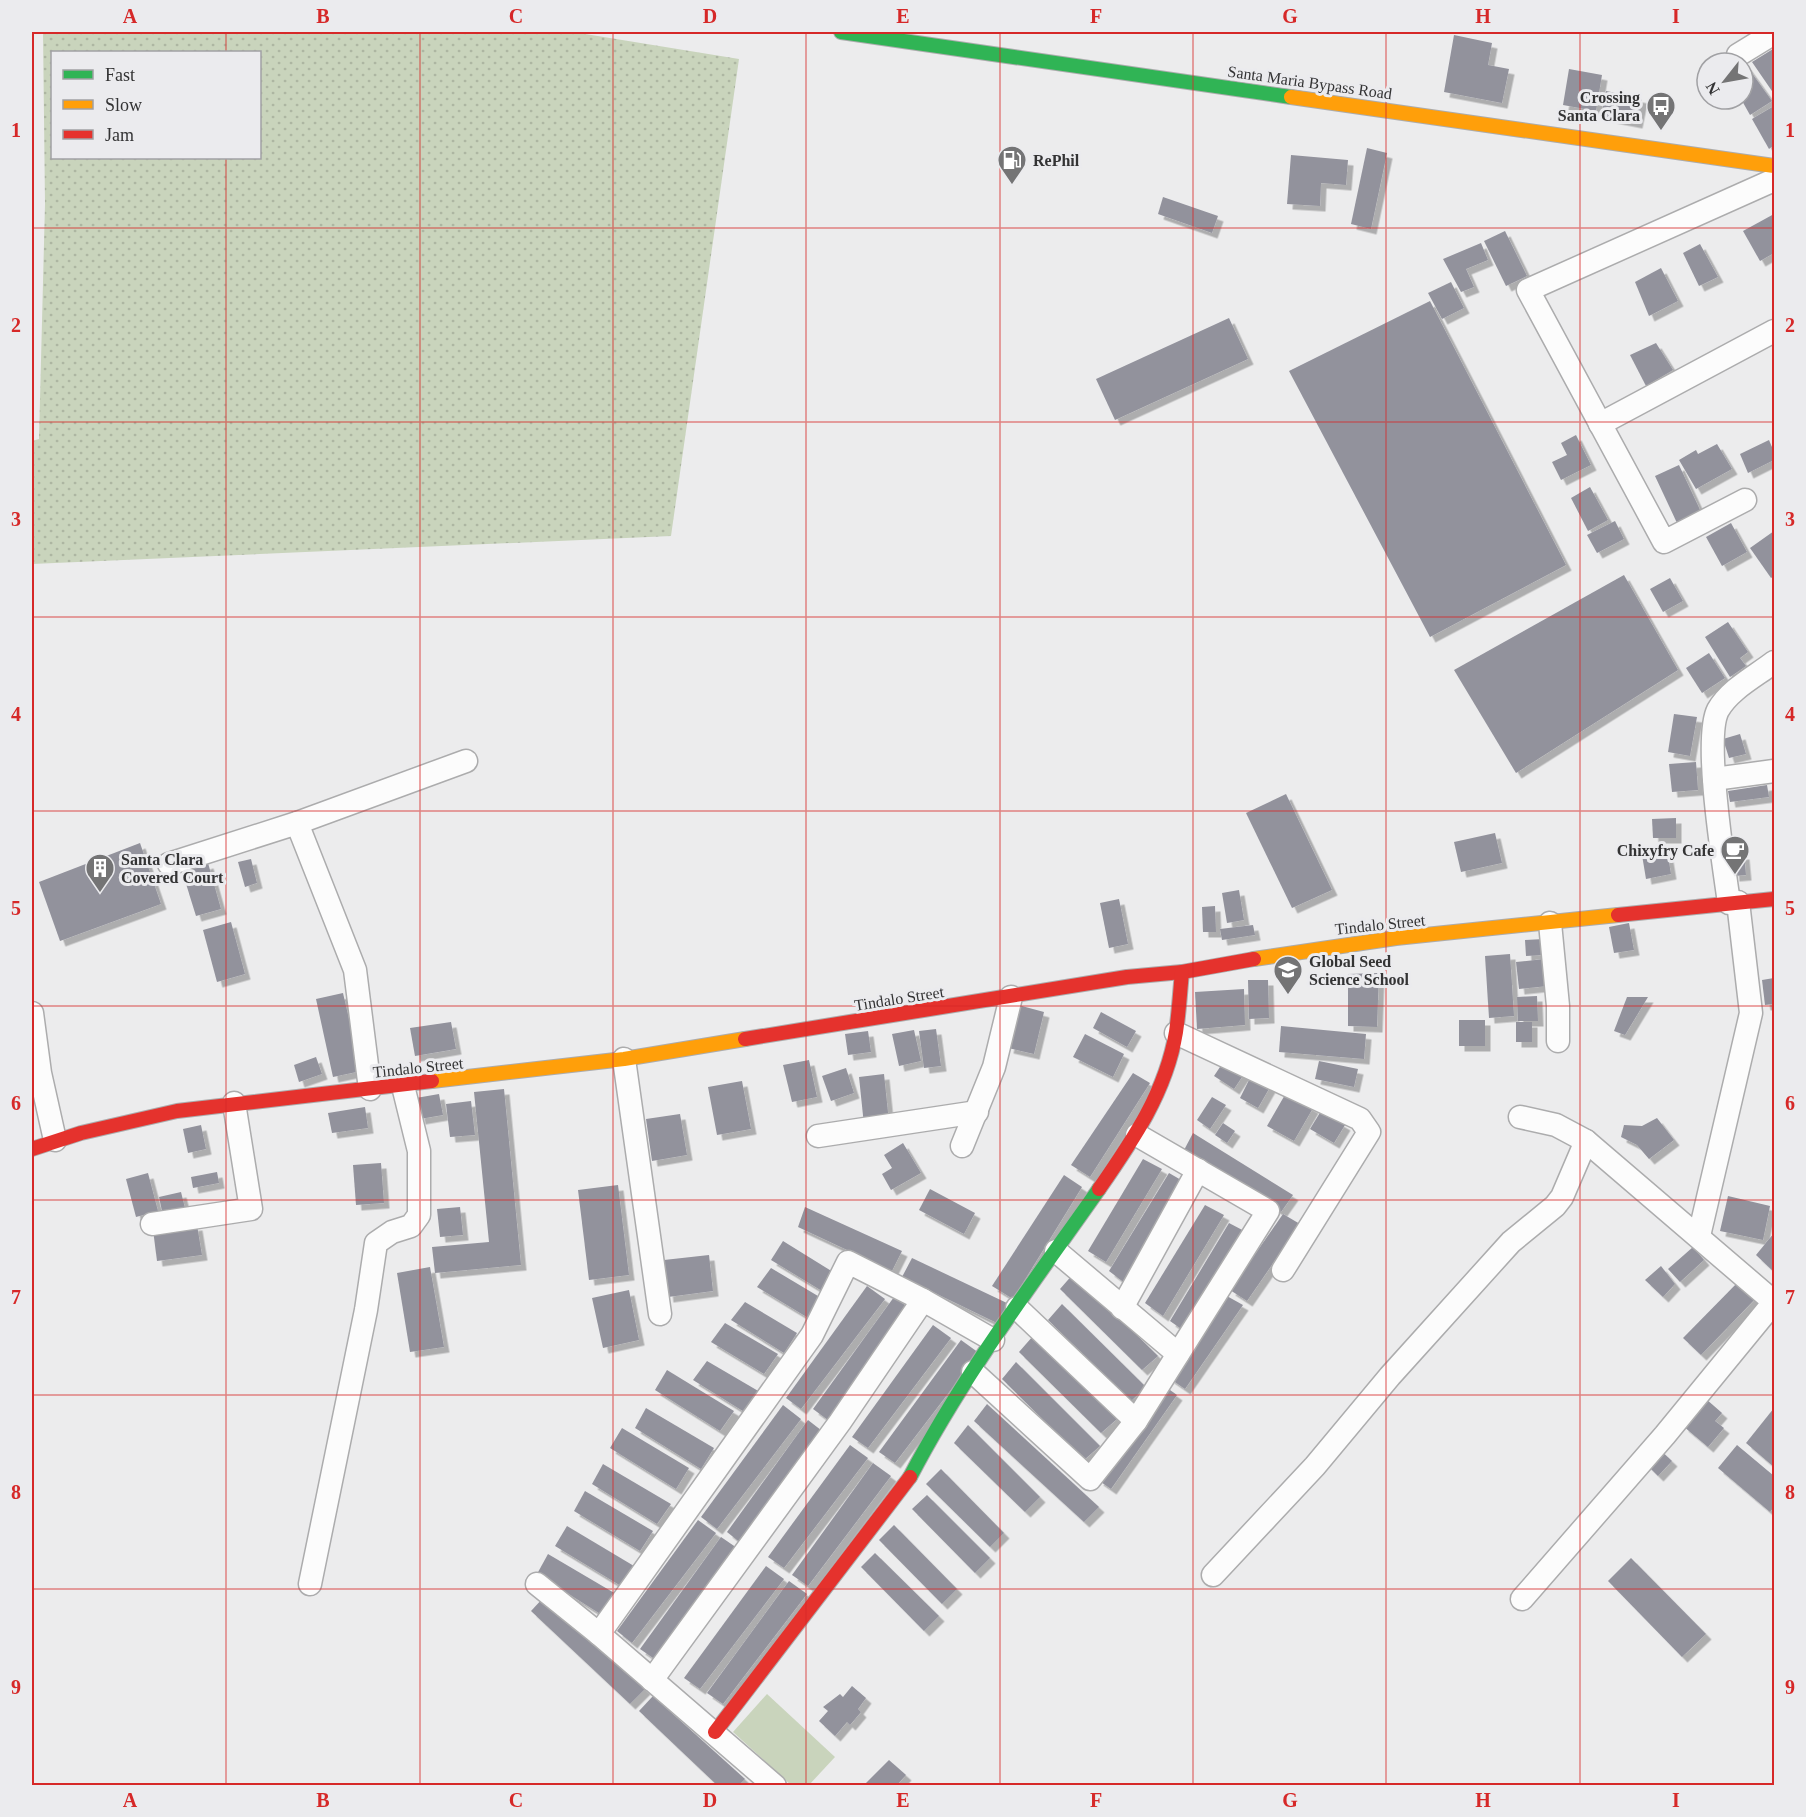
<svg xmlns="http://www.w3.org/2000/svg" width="1806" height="1817" viewBox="0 0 1806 1817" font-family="Georgia,serif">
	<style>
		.grass { fill: url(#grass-dots); fill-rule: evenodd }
		.pitch { fill: #c9d4bc }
		.building { fill: #92929c; filter: url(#shadow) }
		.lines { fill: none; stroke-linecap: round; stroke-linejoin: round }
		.street-casing { stroke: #acacad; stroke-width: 25 }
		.fast-casing { stroke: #acacad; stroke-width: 16 }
		.slow-casing { stroke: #acacad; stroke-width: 16 }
		.jam-casing { stroke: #acacad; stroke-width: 16 }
		.street { stroke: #fcfcfc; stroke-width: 22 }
		.fast { stroke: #30b455; stroke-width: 14 }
		.slow { stroke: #ff9f0a; stroke-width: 14 }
		.jam { stroke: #e5322d; stroke-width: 14 }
		.grid { fill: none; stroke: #d62828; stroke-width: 1.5; stroke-opacity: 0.55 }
		.labels { text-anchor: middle; stroke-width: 6; stroke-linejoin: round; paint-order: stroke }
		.street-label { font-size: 16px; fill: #333334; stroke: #ebebee }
		.poi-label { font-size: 16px; font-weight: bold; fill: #333334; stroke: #ebebee; text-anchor: start }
		.neatline { fill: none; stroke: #d62828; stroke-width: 2 }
		.grid-label { font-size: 20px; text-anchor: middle; font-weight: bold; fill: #d62828 }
	</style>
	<defs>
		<pattern id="grass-dots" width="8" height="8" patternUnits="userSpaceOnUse" patternTransform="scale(1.5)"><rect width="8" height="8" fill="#c9d4bc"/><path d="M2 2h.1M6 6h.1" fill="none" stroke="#adb6a2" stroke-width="1.8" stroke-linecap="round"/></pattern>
		<filter id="shadow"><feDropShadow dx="5.5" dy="5.5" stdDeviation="0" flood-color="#0004"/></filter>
	</defs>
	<rect width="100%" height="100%" fill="#ececed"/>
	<!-- grass -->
	<path class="grass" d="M43,32H573L739,59L671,536L32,564V441L39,439L45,204ZM52,52H260V158H52Z"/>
	<!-- pitch -->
	<polygon class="pitch" points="767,1694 835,1757 809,1785 791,1785 733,1732"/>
	<!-- building -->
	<g class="building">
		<polygon points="1454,35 1492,43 1488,65 1509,69 1502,103 1444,92"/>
		<polygon points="1773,49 1774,51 1774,94 1752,62"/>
		<polygon points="1746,65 1772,101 1750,115 1741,99 1743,99 1743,67"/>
		<polygon points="1569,69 1602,75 1596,111 1563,105"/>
		<polygon points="1606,91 1642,98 1637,123 1601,116"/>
		<polygon points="1774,106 1774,145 1769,149 1752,119"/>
		<polygon points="1367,148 1387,153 1371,229 1351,224"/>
		<polygon points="1291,155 1348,160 1346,185 1321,183 1320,206 1287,204"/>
		<polygon points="1163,197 1218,216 1212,233 1158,214"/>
		<polygon points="1774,214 1774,253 1760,261 1743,231"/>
		<polygon points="1505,231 1527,276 1506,286 1484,241"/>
		<polygon points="1481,243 1488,260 1466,269 1474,287 1461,292 1443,259"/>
		<polygon points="1700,244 1718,277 1699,286 1683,253"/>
		<polygon points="1661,268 1678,301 1649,316 1635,282"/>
		<polygon points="1451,282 1464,308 1442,319 1428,293"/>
		<polygon points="1430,301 1566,565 1430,637 1289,371"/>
		<polygon points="1229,318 1248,359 1115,420 1096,379"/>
		<polygon points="1656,343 1673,370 1646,386 1630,355"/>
		<polygon points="1576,435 1591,465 1561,480 1552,462 1567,455 1561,443"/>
		<polygon points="1769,440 1774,452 1774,460 1748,473 1740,454"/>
		<polygon points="1717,444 1732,469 1696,489 1679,460 1696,450 1698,454"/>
		<polygon points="1679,465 1701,512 1677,523 1655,476"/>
		<polygon points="1590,487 1608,520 1588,531 1571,498"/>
		<polygon points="1615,521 1624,539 1597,553 1587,535"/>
		<polygon points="1731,523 1747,552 1722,566 1706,537"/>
		<polygon points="1774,531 1774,576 1771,578 1750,548"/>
		<polygon points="1624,575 1678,670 1516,773 1454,670"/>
		<polygon points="1670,578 1683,601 1663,612 1650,589"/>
		<polygon points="1728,622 1748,652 1740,658 1746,666 1730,677 1705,637"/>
		<polygon points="1709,653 1725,678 1702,693 1686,668"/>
		<polygon points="1674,714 1697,717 1690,756 1668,752"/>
		<polygon points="1740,734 1746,754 1729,758 1723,739"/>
		<polygon points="1696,762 1698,790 1672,792 1669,764"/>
		<polygon points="1767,785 1769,797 1730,802 1728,791"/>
		<polygon points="1286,794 1332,890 1292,908 1246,813"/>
		<polygon points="1676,818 1676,838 1653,838 1652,819"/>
		<polygon points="1495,833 1502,863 1461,872 1454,842"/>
		<polygon points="140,843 161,904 60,941 39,882"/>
		<polygon points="1667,850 1671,874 1646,879 1642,855"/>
		<polygon points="1744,854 1746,875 1734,876 1732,855"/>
		<polygon points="251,859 257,883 245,887 238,862"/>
		<polygon points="208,863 221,909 196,916 182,871"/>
		<polygon points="1239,890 1244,920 1227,923 1222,893"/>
		<polygon points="1119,899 1128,944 1109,948 1100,903"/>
		<polygon points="1215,906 1216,932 1203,932 1202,907"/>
		<polygon points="231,922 245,974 217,982 203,930"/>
		<polygon points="1629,923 1634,950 1614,953 1609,927"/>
		<polygon points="1253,925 1255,935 1222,940 1220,929"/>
		<polygon points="1544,939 1544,955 1526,956 1525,940"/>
		<polygon points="1510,954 1514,1016 1489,1018 1485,956"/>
		<polygon points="1545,959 1548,986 1519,989 1516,962"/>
		<polygon points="1379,973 1377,1027 1348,1026 1348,974"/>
		<polygon points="1774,978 1774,1004 1765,1005 1762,980"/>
		<polygon points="1248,980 1268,980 1269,1018 1249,1019"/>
		<polygon points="1244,989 1245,1025 1197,1029 1195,992"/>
		<polygon points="343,993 361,1071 333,1077 316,999"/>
		<polygon points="1537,996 1538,1021 1518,1021 1517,997"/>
		<polygon points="1627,997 1648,997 1625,1035 1614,1031"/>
		<polygon points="1018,1005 1044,1012 1034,1054 1008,1048"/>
		<polygon points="1101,1012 1136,1031 1127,1047 1093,1028"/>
		<rect x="1459" y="1020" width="26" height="26"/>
		<polygon points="451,1022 456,1049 415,1056 410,1028"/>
		<rect x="1516" y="1022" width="16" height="20"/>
		<polygon points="1281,1026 1366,1034 1364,1059 1279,1052"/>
		<polygon points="936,1029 941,1066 924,1068 919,1031"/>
		<polygon points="914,1030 921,1061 899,1066 892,1034"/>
		<polygon points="868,1031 871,1052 848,1055 845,1034"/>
		<polygon points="1085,1034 1124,1054 1113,1077 1073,1057"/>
		<polygon points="316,1057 322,1074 299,1082 294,1065"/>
		<polygon points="809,1060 817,1097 792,1102 783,1065"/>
		<polygon points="1224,1061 1244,1074 1234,1089 1214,1076"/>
		<polygon points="1319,1061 1358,1069 1354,1087 1315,1079"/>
		<polygon points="846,1068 854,1093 831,1101 822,1076"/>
		<polygon points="1133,1073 1150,1083 1090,1177 1071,1165"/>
		<polygon points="884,1074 889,1122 864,1125 859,1077"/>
		<polygon points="1251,1076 1270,1087 1258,1108 1240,1098"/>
		<polygon points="742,1081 751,1129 717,1135 708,1087"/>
		<polygon points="504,1089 521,1265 435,1273 432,1247 489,1242 474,1092"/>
		<polygon points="1286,1093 1313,1108 1294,1141 1267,1126"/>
		<polygon points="439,1094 443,1115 420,1119 416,1098"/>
		<polygon points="1212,1097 1226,1105 1210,1129 1197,1120"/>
		<polygon points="471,1101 475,1135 450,1137 446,1104"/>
		<polygon points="365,1107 368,1128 332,1133 328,1113"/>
		<polygon points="1321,1111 1345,1125 1334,1143 1310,1129"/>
		<polygon points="680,1114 687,1155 652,1161 646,1119"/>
		<polygon points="1657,1118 1674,1140 1649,1159 1637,1145 1621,1137 1624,1125 1642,1126"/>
		<polygon points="1223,1123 1235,1131 1227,1143 1215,1135"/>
		<polygon points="201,1125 206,1149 188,1153 183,1129"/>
		<polygon points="1193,1133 1293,1195 1281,1212 1183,1152"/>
		<polygon points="903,1143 921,1173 891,1190 882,1174 892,1168 884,1155"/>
		<polygon points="1143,1159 1162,1169 1106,1262 1088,1251"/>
		<polygon points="381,1163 384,1203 356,1205 353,1165"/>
		<polygon points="217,1172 219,1183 193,1188 191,1177"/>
		<polygon points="148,1173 158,1211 136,1217 126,1179"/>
		<polygon points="1169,1173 1188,1184 1126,1284 1109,1271"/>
		<polygon points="1064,1175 1082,1187 1013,1299 992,1286"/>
		<polygon points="618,1185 629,1275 589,1280 578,1190"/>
		<polygon points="930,1189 975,1213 964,1234 919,1210"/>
		<polygon points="181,1192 186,1212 163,1216 159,1197"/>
		<polygon points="1728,1196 1770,1206 1763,1240 1720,1231"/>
		<polygon points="1205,1205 1224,1215 1163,1316 1145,1303"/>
		<polygon points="460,1207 463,1235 440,1237 437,1209"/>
		<polygon points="805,1207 902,1251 892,1271 798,1227"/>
		<polygon points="1283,1214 1300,1224 1247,1301 1230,1290"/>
		<polygon points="1229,1223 1248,1233 1187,1333 1170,1321"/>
		<polygon points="197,1225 202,1255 157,1261 153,1230"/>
		<polygon points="1774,1233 1774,1272 1756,1255"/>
		<polygon points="783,1241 833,1272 822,1291 771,1260"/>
		<polygon points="1693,1247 1704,1260 1680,1282 1668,1269"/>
		<polygon points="709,1255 713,1291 668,1297 664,1260"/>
		<polygon points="912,1258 1009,1304 999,1324 902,1277"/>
		<polygon points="1661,1266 1675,1284 1663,1297 1645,1280"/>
		<polygon points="430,1267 444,1347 410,1352 397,1273"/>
		<polygon points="771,1268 823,1299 810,1319 757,1287"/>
		<polygon points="1074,1273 1158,1356 1142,1370 1060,1289"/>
		<polygon points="1740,1280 1757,1297 1701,1355 1683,1338"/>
		<polygon points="867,1286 885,1299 801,1409 786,1398"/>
		<polygon points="629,1290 639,1340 603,1348 592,1298"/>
		<polygon points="1225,1295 1243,1305 1185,1389 1169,1378"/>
		<polygon points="894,1297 912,1310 828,1420 813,1409"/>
		<polygon points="745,1302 797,1333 784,1353 731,1320"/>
		<polygon points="1062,1304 1146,1387 1131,1401 1048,1320"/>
		<polygon points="725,1323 778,1354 764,1374 711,1342"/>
		<polygon points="933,1325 951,1338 868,1448 852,1437"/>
		<polygon points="1033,1336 1117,1419 1101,1433 1019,1352"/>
		<polygon points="961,1340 979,1353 895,1463 879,1452"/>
		<polygon points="707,1361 760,1392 746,1413 693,1380"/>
		<polygon points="1016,1362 1100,1446 1084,1460 1002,1379"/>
		<polygon points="667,1370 734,1411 720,1431 655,1390"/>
		<polygon points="1163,1385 1177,1395 1111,1489 1098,1480"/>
		<polygon points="1706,1399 1722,1413 1715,1421 1724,1428 1708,1447 1683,1426"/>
		<polygon points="987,1404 1099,1507 1084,1522 974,1421"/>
		<polygon points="783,1405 801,1419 717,1529 701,1517"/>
		<polygon points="646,1408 714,1448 701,1469 635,1428"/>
		<polygon points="1774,1408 1774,1467 1746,1443"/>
		<polygon points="808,1420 826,1434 742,1544 727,1532"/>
		<polygon points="968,1425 1040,1497 1025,1512 954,1443"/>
		<polygon points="622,1428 689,1468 676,1489 610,1448"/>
		<polygon points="850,1445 868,1458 784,1568 768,1557"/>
		<polygon points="1737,1445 1774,1476 1774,1507 1770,1512 1718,1468"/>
		<polygon points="1657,1447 1672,1461 1658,1476 1644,1462"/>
		<polygon points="873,1463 891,1476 808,1586 792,1575"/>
		<polygon points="603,1464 671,1504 657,1524 592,1484"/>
		<polygon points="941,1469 1004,1533 990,1547 926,1484"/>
		<polygon points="585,1491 653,1531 640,1551 574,1511"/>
		<polygon points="927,1495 990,1558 975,1573 912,1509"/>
		<polygon points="698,1520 716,1533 632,1643 617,1631"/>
		<polygon points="894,1525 957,1589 942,1604 879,1540"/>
		<polygon points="567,1526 634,1566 621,1586 555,1546"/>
		<polygon points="721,1537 740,1550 656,1660 640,1649"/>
		<polygon points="875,1553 939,1616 924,1631 861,1567"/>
		<polygon points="548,1554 616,1594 602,1615 537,1574"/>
		<polygon points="1631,1558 1706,1634 1682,1657 1608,1581"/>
		<polygon points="766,1566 784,1579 700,1689 684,1678"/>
		<polygon points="789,1581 807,1594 723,1704 707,1693"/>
		<polygon points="544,1597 645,1689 630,1704 531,1611"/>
		<polygon points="852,1686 866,1698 858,1709 861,1712 850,1725 847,1722 835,1736 819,1721 828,1711 823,1707 840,1694 843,1697"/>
		<polygon points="653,1696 745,1779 738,1786 718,1786 639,1711"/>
		<polygon points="889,1760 906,1775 896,1786 863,1786"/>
	</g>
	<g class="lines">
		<!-- street casing -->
		<g class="street-casing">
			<g id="street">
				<polyline points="1738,55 1774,33"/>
				<polyline points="1600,424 1774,331"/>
				<polyline points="1745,500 1664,542 1528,290 1774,180"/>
				<polyline points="1714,779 1774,771"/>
				<polyline points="297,823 466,761"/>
				<polyline points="169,864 297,823 355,970 370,1089"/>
				<path d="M1729,903C1724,866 1703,739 1718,710C1730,689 1756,676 1774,662"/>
				<polyline points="1550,923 1558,1006 1558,1041"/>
				<polyline points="32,1013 40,1073 55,1140"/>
				<polyline points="1176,1033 1360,1119 1369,1132 1283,1270"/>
				<polyline points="624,1059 660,1314"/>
				<polyline points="1520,1117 1556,1125 1586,1141 1774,1302 1665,1435 1522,1599"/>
				<polyline points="818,1136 977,1112"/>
				<polyline points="962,1146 994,1067 1011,997"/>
				<polyline points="152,1224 251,1209 234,1103"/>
				<polyline points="1699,1236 1751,1013 1738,902"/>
				<polyline points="1056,1251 1178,1354"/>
				<polyline points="1017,1308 1136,1421"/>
				<polyline points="1122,1308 1198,1170"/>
				<polyline points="973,1372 1090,1479 1136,1421 1268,1211 1137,1135"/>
				<polyline points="1213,1575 1315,1466 1390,1376 1511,1242 1555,1206 1562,1197 1586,1141"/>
				<polyline points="310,1584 366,1310 376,1243 392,1232 411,1226 419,1215 419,1151 403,1086"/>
				<polyline points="537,1584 599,1634 775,1786"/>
				<polyline points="599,1634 812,1335 848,1262 923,1300 993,1340"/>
				<polyline points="652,1680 840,1422 923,1300"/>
			</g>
		</g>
		<!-- fast casing -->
		<g class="fast-casing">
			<g id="fast">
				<polyline points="841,32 1291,97"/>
				<path d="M910,1477C963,1375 1033,1283 1099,1189"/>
			</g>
		</g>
		<!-- slow casing -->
		<g class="slow-casing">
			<g id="slow">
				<polyline points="1291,97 1774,166"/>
				<polyline points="1254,959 1396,938 1618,915"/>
				<polyline points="432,1081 624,1059 745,1039"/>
			</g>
		</g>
		<!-- jam casing -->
		<g class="jam-casing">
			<g id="jam">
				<polyline points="1618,915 1774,899"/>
				<polyline points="745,1039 1127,977 1182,972 1254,959"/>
				<polyline points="32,1149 81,1133 177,1111 432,1081"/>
				<path d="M1099,1189C1133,1140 1166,1092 1176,1032C1179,1012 1180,992 1182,972"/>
				<polyline points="715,1732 910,1477"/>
			</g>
		</g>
		<!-- street -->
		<use href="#street" class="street"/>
		<!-- fast -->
		<use href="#fast" class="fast"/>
		<!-- slow -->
		<use href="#slow" class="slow"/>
		<!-- jam -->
		<use href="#jam" class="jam"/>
	</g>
	<!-- grid -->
	<path class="grid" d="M226,32V52M420,32V1786M613,32V1786M806,32V1786M1000,32V1786M1193,32V1786M1386,32V1786M1580,32V1786M226,158V1786M32,228H1774M32,422H1774M32,617H1774M32,811H1774M32,1006H1774M32,1200H1774M32,1395H1774M32,1589H1774"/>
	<!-- icons -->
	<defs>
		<g id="bus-pin" transform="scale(1.5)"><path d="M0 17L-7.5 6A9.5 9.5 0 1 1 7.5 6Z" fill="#747475" stroke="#ebebee"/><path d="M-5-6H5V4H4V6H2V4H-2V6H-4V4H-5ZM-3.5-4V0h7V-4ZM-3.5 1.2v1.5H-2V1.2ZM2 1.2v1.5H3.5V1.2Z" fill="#fff"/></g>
		<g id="fuel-pin" transform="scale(1.5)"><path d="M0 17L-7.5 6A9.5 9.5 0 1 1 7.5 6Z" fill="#747475" stroke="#ebebee"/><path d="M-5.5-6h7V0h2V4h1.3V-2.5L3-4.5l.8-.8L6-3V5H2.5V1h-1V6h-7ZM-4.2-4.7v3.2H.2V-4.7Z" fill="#fff"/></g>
		<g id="cafe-pin" transform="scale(1.5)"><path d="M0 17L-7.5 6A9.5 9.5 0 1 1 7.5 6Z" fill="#747475" stroke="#ebebee"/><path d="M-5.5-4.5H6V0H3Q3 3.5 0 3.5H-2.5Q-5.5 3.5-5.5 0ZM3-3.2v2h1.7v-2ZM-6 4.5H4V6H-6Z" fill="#fff"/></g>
		<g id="building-pin" transform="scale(1.5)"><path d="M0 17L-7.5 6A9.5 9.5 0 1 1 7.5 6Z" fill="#747475" stroke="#ebebee"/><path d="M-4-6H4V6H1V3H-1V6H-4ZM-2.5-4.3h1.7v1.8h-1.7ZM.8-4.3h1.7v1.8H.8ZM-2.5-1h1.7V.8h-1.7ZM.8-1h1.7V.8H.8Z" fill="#fff"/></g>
		<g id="school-pin" transform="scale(1.5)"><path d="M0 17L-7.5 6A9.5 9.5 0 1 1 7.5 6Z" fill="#747475" stroke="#ebebee"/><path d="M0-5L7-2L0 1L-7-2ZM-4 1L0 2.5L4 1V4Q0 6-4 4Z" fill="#fff"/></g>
	</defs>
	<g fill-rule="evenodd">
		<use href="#bus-pin" x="1661" y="106"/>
		<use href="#fuel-pin" x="1012" y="160"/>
		<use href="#cafe-pin" x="1735" y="850"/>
		<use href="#building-pin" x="100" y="868"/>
		<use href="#school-pin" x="1288" y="970"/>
	</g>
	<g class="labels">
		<!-- street labels -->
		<g class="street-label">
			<text transform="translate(1310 82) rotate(8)" y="6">Santa Maria Bypass Road</text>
			<text transform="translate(1380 924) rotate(-6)" y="6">Tindalo Street</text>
			<text transform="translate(899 998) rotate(-9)" y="6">Tindalo Street</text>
			<text transform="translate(418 1067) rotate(-6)" y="6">Tindalo Street</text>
		</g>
		<!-- poi labels -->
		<g class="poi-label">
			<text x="1640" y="103" text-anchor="end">Crossing<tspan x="1640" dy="18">Santa Clara</tspan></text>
			<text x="1033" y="166">RePhil</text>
			<text x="1714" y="856" text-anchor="end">Chixyfry Cafe</text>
			<text x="121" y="865">Santa Clara<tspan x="121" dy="18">Covered Court</tspan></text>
			<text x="1309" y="967">Global Seed<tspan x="1309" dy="18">Science School</tspan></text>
		</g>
	</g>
	<!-- border -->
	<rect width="1806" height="1817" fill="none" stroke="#ebebee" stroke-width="66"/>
	<!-- legend -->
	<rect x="51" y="51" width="210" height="108" fill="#ebebee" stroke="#a1a1a4" stroke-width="1.5"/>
	<rect x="63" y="70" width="30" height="9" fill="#30b455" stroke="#a1a1a4" stroke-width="1.5"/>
	<text x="105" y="81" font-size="18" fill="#333334">Fast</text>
	<rect x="63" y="100" width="30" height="9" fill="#ff9f0a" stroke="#a1a1a4" stroke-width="1.5"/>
	<text x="105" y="111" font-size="18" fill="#333334">Slow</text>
	<rect x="63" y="130" width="30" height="9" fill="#e5322d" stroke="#a1a1a4" stroke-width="1.5"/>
	<text x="105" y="141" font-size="18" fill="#333334">Jam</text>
	<!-- north arrow -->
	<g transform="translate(1725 81) rotate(239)"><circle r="28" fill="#ebebee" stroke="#a1a1a4" stroke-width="1.5"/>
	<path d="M0-4.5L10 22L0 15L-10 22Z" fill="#747475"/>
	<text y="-9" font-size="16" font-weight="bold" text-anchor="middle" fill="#333334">N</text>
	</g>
	<rect x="33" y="33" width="1740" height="1751" class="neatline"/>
	<g class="grid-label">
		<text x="130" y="23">A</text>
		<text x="323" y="23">B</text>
		<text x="516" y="23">C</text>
		<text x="710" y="23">D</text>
		<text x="903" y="23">E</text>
		<text x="1096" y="23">F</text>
		<text x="1290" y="23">G</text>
		<text x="1483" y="23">H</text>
		<text x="1676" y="23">I</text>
		<text x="16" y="137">1</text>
		<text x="1790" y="137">1</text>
		<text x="16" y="332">2</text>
		<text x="1790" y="332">2</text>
		<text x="16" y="526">3</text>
		<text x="1790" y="526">3</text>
		<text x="16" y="721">4</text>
		<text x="1790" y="721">4</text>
		<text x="16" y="915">5</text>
		<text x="1790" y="915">5</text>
		<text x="16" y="1110">6</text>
		<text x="1790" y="1110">6</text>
		<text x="16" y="1304">7</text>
		<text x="1790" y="1304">7</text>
		<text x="16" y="1499">8</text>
		<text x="1790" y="1499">8</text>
		<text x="16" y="1694">9</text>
		<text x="1790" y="1694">9</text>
		<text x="130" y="1807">A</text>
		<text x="323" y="1807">B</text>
		<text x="516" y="1807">C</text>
		<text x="710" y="1807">D</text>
		<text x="903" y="1807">E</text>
		<text x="1096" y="1807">F</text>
		<text x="1290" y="1807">G</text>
		<text x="1483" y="1807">H</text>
		<text x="1676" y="1807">I</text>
	</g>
</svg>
